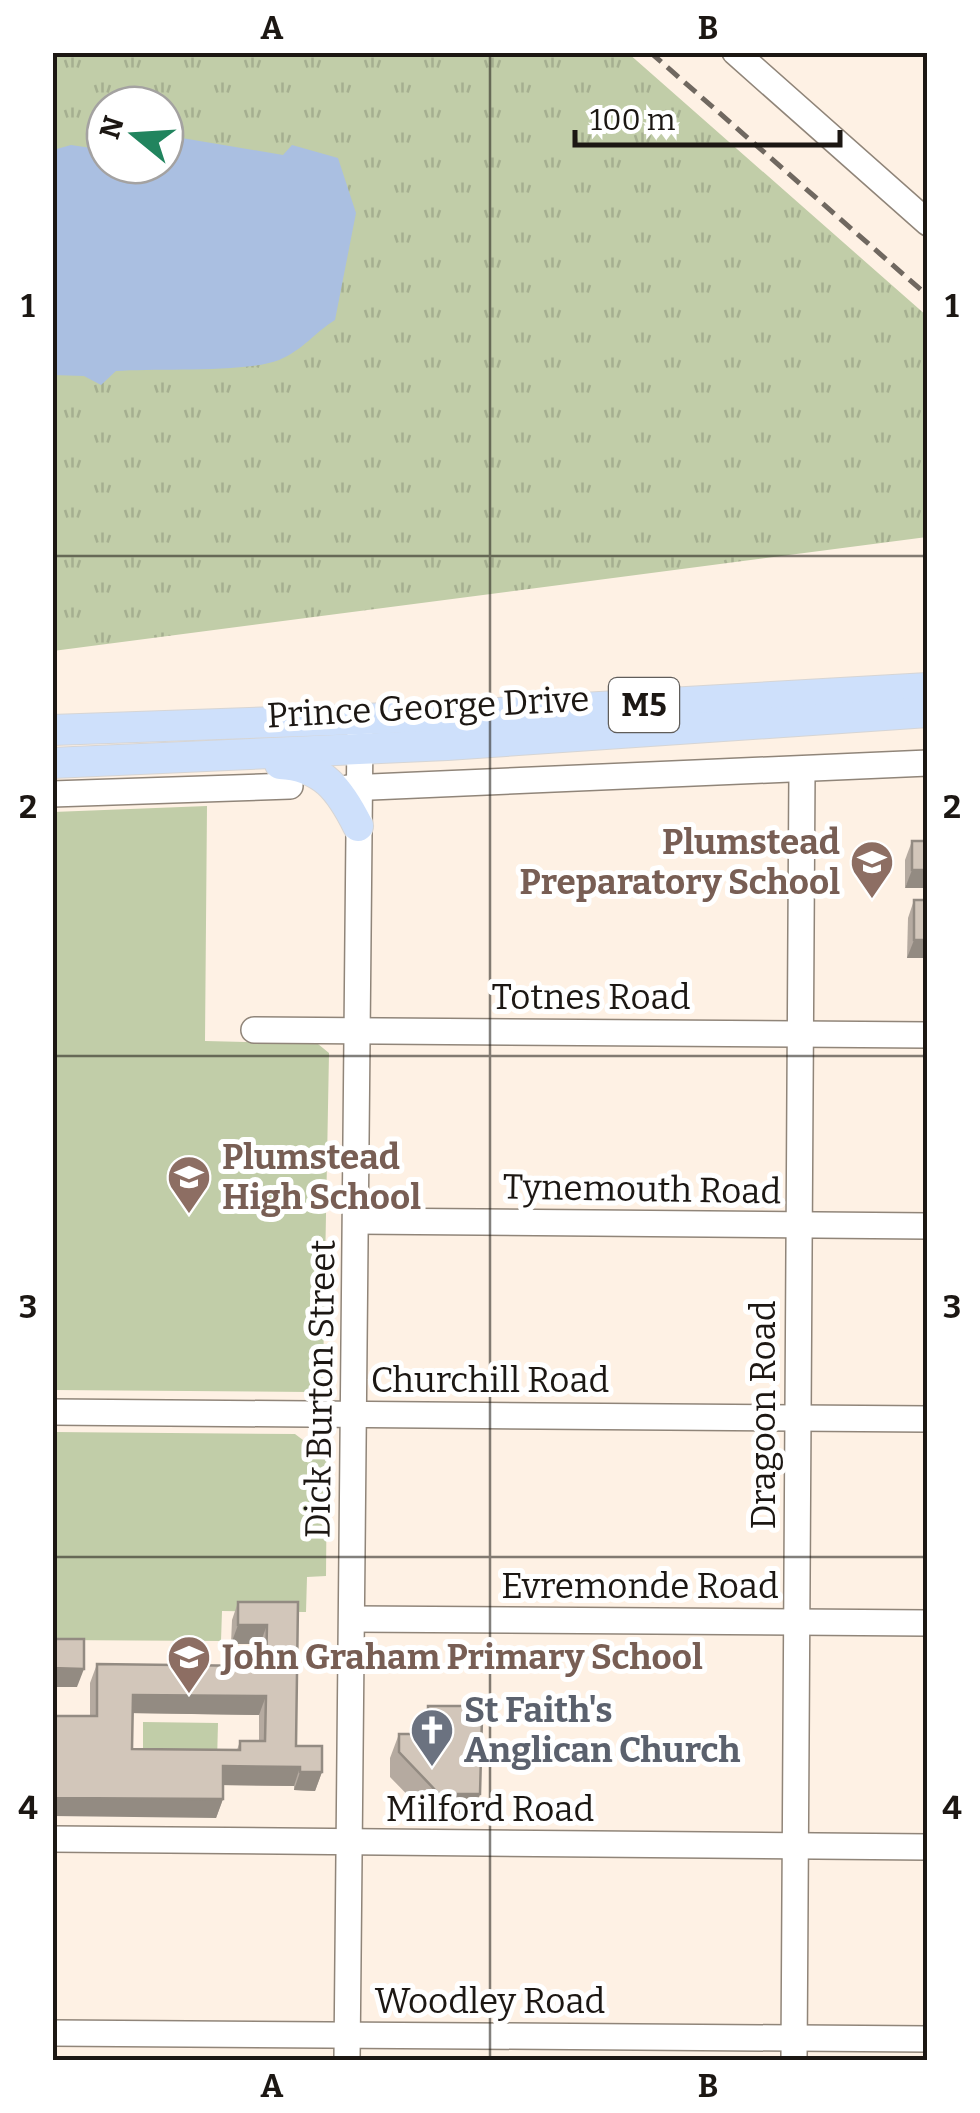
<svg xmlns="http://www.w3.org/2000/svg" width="980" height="2113" viewBox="0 0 980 2113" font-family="Bitter,serif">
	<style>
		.grass { fill: url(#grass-tufts); fill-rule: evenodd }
		.pitch { fill: #c1cda8 }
		.water { fill: #aabfe1 }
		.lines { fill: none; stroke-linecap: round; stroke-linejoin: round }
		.minor-casing { stroke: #908579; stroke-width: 28 }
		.major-casing { stroke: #d6d5d5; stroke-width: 32 }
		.minor { stroke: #fff; stroke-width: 25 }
		.major { stroke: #cee0fb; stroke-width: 30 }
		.rail { stroke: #706860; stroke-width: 5; stroke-dasharray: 15 8; stroke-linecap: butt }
		.wall { fill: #b5aaa0; fill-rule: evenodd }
		.shaded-wall { fill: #938b82 }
		.building { fill: #d2c6ba; stroke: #938b82; stroke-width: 2.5; fill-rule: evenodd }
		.grid { fill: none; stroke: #1c1713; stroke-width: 2.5; stroke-opacity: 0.55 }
		.labels { text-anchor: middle; stroke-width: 10; stroke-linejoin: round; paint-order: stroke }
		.shield { fill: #fff; stroke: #605d5a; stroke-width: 2.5 }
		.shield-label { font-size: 32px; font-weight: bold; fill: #1c1713 }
		.street-label { font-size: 35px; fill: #1c1713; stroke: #fff }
		.education-label { font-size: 35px; font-weight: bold; fill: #785e54; stroke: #fff; text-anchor: start }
		.worship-label { font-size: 35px; font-weight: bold; fill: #5b616d; stroke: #fff; text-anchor: start }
		.neatline { fill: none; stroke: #1c1713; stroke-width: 4 }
		.grid-label { font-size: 32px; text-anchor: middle; font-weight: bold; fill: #1c1713 }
	</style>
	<defs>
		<pattern id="grass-tufts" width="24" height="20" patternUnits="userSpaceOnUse" patternTransform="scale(2.5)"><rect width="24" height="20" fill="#c1cda8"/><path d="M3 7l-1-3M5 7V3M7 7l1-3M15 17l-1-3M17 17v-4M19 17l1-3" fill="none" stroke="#a5af90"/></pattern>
	</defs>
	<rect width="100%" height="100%" fill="#fef1e4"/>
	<!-- grass -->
	<path class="grass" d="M52,53H628L927,316V537L53,651ZM105,105H165V165H105Z"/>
	<!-- pitch -->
	<g class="pitch">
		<polygon points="207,806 205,1041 318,1044 329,1053 323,1377 310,1392 53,1390 53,812"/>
		<polygon points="53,1432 295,1434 327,1458 326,1576 307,1577 306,1612 222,1611 221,1641 53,1640"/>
		<polygon points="143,1722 218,1723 217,1762 143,1761"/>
	</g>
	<!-- water -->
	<path class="water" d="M170,136L283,155L292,145L338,158L356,213L335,320C314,333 303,350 279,360C246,373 156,368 116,371L101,385L84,376L53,375V150L71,145L105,150V165H165V138Z"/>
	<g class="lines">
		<!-- minor casing -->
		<g class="minor-casing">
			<g id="minor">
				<polyline points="735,52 928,223"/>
				<polyline points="348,788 928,763"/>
				<polyline points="52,794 290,786"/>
				<polyline points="254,1030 928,1035"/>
				<polyline points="357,1221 928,1226"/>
				<polyline points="52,1412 928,1419"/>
				<polyline points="352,1619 928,1623"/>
				<polyline points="52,1839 928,1847"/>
				<polyline points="52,2033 928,2039"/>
				<polyline points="347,2060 360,731"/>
				<polyline points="794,2060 802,770"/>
			</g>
		</g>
		<!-- major casing -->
		<g class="major-casing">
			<g id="major">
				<polyline points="52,730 446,716 928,688"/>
				<polyline points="52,763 447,745 928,712"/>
				<path d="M280,764C323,766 340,790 358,826"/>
			</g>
		</g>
		<!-- minor -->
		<use href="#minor" class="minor"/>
		<!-- major -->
		<use href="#major" class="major"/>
		<!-- rail -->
		<polyline class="rail" points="650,52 928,296"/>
	</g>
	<!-- wall -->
	<g class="wall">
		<polygon points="912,841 928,841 905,888 905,860"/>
		<polygon points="914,900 928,958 907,958 908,918"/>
		<path d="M238,1602H298L296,1746L322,1772L315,1791L294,1790V1786L223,1785V1799L216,1818L90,1716V1683L97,1664L260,1666V1644H231L232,1620ZM133,1713L259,1715V1741H240L237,1750L132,1749Z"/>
		<polygon points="428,1706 465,1717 480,1794 472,1819 430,1818 390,1777 390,1758 399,1734 416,1734 419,1731"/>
	</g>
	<!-- shaded-wall -->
	<g class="shaded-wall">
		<polygon points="912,870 928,870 928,888 905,888"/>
		<polygon points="914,940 928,940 928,958 907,958"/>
		<polygon points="238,1625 267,1625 260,1644 231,1644"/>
		<polygon points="52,1668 84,1669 77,1687 52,1687"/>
		<polygon points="133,1695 266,1696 259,1715 126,1713"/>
		<polygon points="223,1766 300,1767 294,1786 216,1785"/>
		<polygon points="300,1772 322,1772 315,1791 294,1790"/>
		<polygon points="439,1794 480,1794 472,1819 430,1818"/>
		<polygon points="52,1798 223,1799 216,1818 52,1816"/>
	</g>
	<!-- building -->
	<g class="building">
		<rect x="912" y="841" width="16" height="29"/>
		<rect x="914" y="900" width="14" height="40"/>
		<path d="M238,1602H298L296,1746H322V1772H300V1767L223,1766V1799L52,1798V1716H97V1664L266,1666L267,1625H238ZM133,1695L266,1696L265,1741H240V1750L132,1749Z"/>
		<polygon points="52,1639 84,1639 84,1669 52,1668"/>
		<polygon points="428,1706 466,1706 465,1717 482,1717 480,1794 439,1794 399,1752 399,1734 416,1734 428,1723"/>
	</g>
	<!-- grid -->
	<path class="grid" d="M490,52V2060M52,556H928M52,1056H928M52,1557H928"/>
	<!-- icons -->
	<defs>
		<g id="school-pin" transform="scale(2.25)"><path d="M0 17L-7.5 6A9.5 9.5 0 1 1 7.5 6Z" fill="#8d6e63" stroke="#fff"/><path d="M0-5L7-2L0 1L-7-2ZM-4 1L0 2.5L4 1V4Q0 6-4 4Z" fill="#fff"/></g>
		<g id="church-pin" transform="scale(2.25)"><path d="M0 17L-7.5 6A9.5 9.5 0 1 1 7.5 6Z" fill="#6b7280" stroke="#fff"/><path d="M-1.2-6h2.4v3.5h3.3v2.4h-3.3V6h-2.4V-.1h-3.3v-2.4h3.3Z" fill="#fff"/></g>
	</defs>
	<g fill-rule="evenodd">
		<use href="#school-pin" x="872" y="862"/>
		<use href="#school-pin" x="189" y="1177"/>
		<use href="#school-pin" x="189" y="1657"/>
		<use href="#church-pin" x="432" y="1730"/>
	</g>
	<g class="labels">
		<!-- shield labels -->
		<rect class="shield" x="609" y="678" width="70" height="54" rx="8"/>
		<g class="shield-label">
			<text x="644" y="716">M5</text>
		</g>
		<!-- street labels -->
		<g class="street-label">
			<text transform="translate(428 707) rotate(-3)" y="12">Prince George Drive</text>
			<text x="591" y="1009">Totnes Road</text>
			<text transform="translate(642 1189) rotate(1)" y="12">Tynemouth Road</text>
			<text x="490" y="1392">Churchill Road</text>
			<text transform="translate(320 1389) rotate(-89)" y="12">Dick Burton Street</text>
			<text transform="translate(763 1415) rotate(-90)" y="12">Dragoon Road</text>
			<text x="640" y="1598">Evremonde Road</text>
			<text x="490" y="1821">Milford Road</text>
			<text x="490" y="2013">Woodley Road</text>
		</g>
		<!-- education labels -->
		<g class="education-label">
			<text x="840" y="854" text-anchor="end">Plumstead<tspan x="840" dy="40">Preparatory School</tspan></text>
			<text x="222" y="1169">Plumstead<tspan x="222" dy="40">High School</tspan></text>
			<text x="222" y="1669">John Graham Primary School</text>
		</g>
		<!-- worship labels -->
		<g class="worship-label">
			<text x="464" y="1722">St Faith's<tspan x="464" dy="40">Anglican Church</tspan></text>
		</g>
	</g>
	<!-- border -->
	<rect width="980" height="2113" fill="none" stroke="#ffffff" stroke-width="110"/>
	<!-- north arrow -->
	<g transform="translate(135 135) rotate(288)"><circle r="48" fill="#ffffff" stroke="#a4a2a1" stroke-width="2.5"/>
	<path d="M0-8L18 38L0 25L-18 38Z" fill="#21845e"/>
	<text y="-15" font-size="28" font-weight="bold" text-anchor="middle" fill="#1c1713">N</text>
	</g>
	<!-- scale -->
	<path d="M575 130v15h265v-15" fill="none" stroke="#1c1713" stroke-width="5"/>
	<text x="590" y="130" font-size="30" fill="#1c1713" stroke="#ffffff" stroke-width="8" paint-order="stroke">100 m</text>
	<rect x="55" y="55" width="870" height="2003" class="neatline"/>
	<g class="grid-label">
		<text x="272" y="39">A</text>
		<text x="708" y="39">B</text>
		<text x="28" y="317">1</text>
		<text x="952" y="317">1</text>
		<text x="28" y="818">2</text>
		<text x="952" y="818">2</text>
		<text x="28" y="1318">3</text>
		<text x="952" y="1318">3</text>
		<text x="28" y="1819">4</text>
		<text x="952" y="1819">4</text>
		<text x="272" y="2097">A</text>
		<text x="708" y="2097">B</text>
	</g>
</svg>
